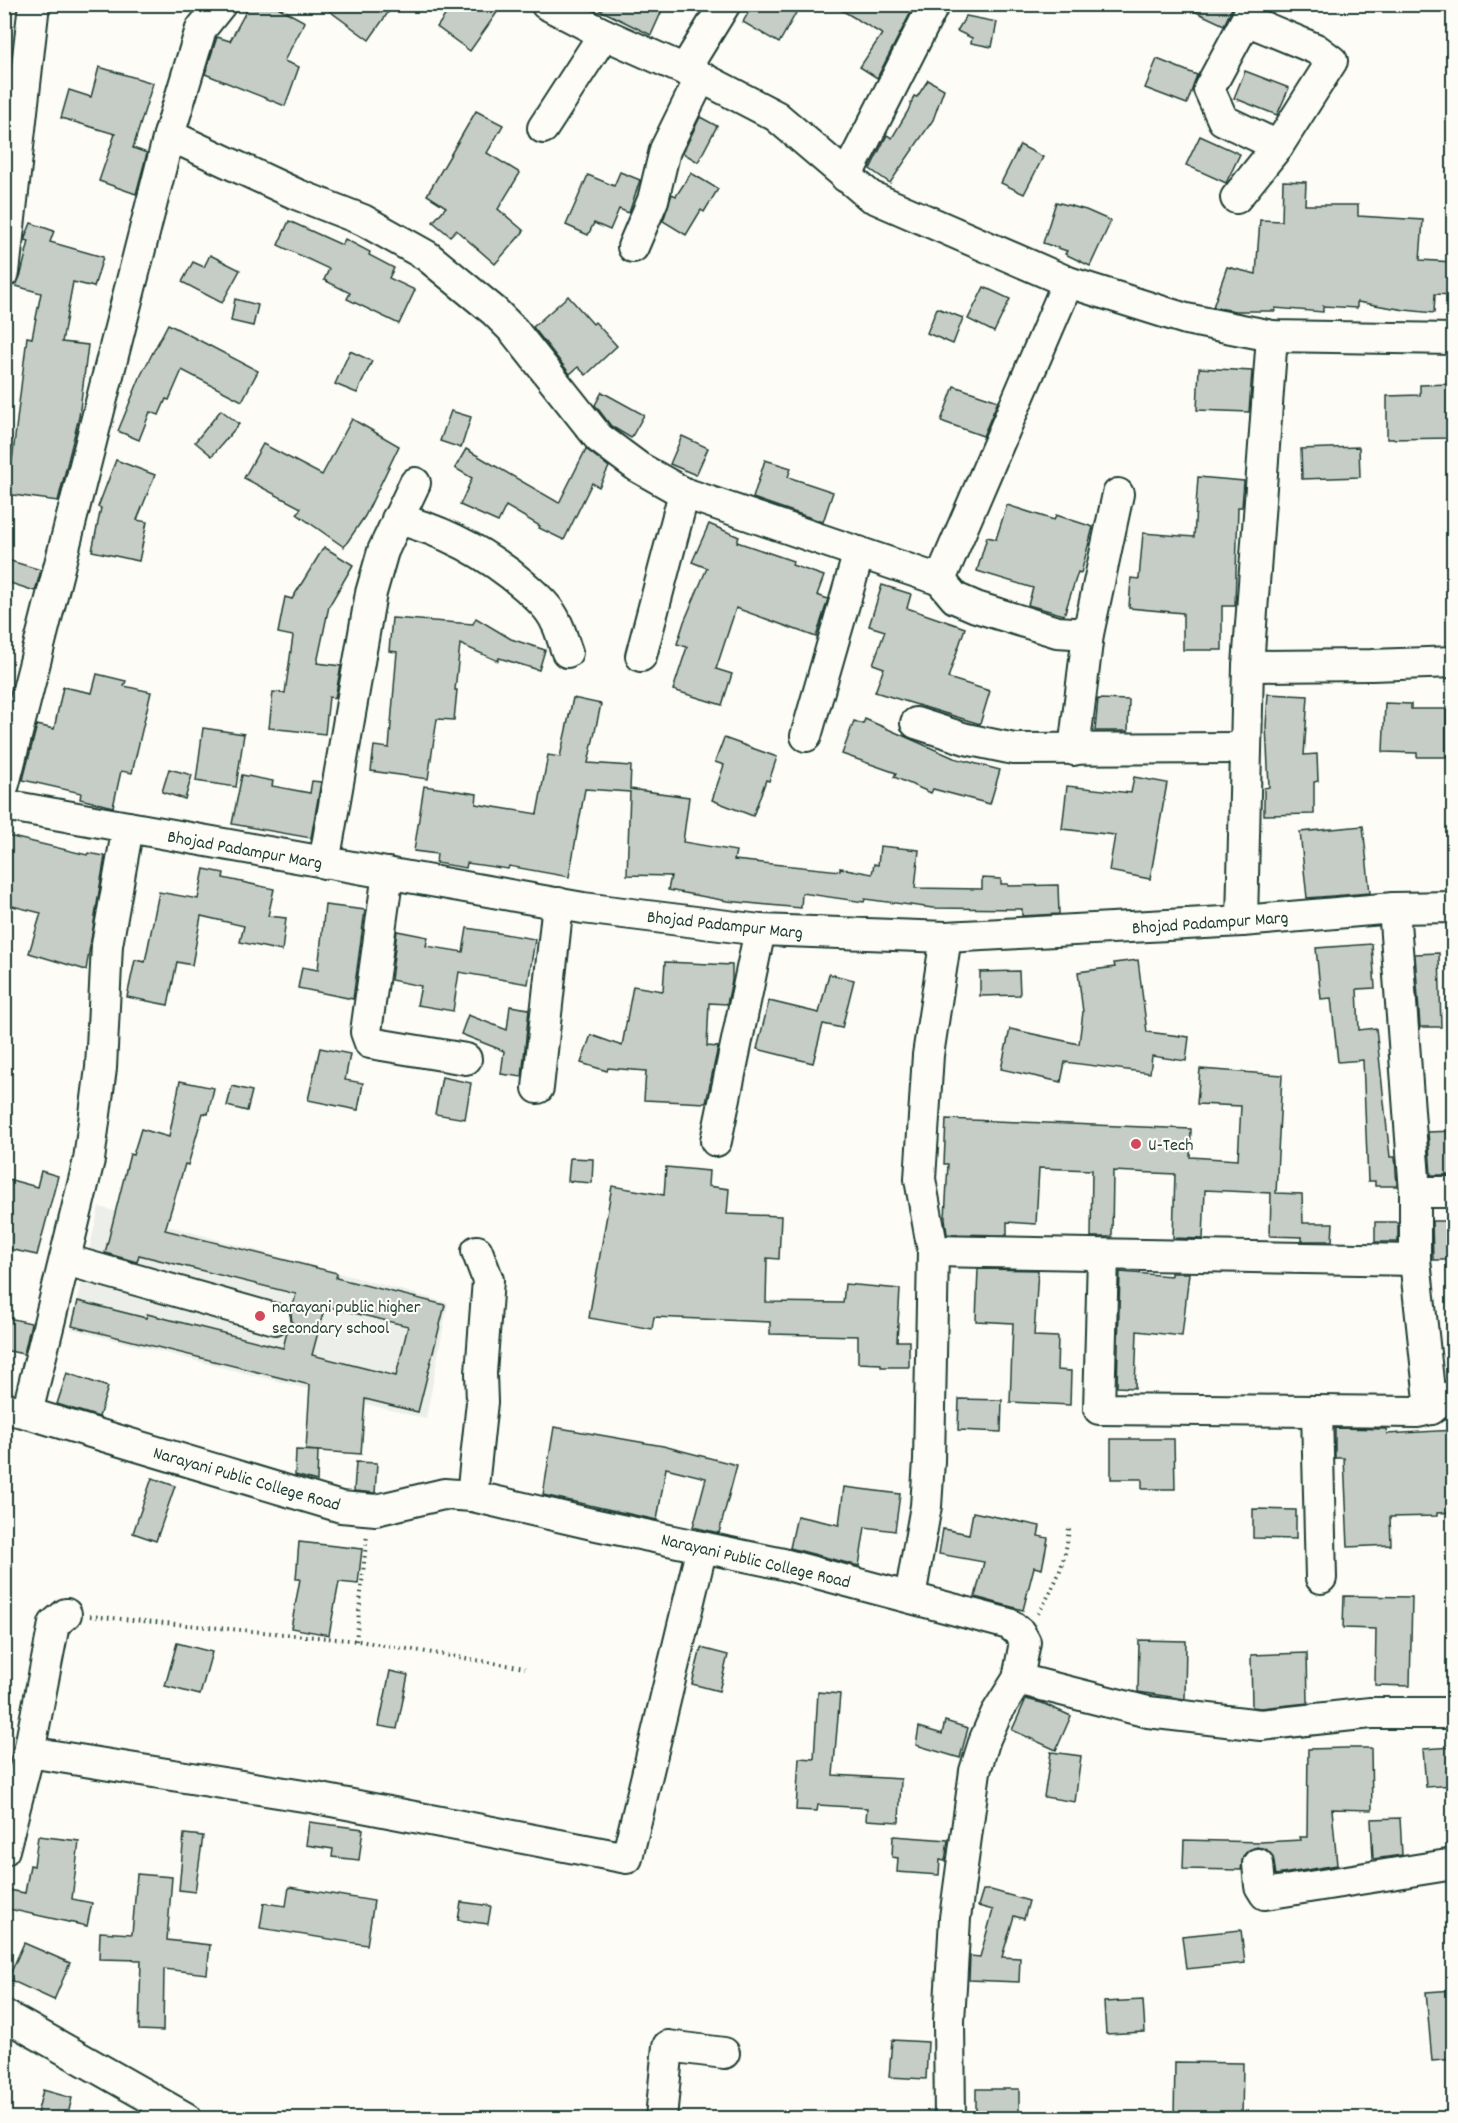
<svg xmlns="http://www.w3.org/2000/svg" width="1458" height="2123" viewBox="0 0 1458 2123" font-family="Dekko,sans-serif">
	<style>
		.built { fill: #eceee9 }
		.building { fill: #c6cdc7; stroke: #1f3d34; stroke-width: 1.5; fill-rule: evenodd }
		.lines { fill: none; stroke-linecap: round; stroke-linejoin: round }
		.minor-casing { stroke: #1f3d34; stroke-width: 34 }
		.path { stroke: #1f3d34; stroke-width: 4; stroke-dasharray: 1.5 4.5; stroke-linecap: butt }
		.minor { stroke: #fdfcf7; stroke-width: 30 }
		.poi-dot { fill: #d1495b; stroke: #fdfcf7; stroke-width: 2 }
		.labels { text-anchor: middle; stroke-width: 4.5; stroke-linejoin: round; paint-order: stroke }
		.street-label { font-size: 18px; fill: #1f3d34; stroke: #fdfcf7 }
		.poi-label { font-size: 18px; fill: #1f3d34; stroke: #fdfcf7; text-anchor: start }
	</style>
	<rect width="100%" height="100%" fill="#fdfcf7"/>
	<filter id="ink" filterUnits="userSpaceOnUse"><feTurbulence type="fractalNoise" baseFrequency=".0167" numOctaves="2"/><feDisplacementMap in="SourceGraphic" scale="12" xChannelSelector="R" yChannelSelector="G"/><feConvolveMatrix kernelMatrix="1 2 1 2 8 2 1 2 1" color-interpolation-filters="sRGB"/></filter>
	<g filter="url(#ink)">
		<!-- built -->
		<polygon class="built" points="99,1207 448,1303 426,1419 71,1329"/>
		<!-- building -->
		<g class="building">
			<polygon points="250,4 272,4 305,22 284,61 299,67 285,106 205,74 217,37 230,41"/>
			<polygon points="320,4 394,4 369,40"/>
			<polygon points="453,4 503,4 470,51 437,27"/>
			<polygon points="588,4 665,4 651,35"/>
			<polygon points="753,4 801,4 779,43 743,22"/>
			<polygon points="831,4 908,4 913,8 877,78 860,67 882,34"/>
			<polygon points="1179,4 1234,4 1224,25"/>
			<polygon points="966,16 997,22 992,47 971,43 972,38 957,31"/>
			<polygon points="1157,59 1197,75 1187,104 1145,88"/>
			<polygon points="99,67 153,83 133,148 147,153 136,194 99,181 115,134 61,118 69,90 91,97"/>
			<polygon points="1245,71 1289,88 1277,115 1234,98"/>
			<polygon points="928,80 944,89 933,120 890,183 870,169 887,135 892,138 908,111 914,96 917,97"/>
			<polygon points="476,111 503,125 487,153 520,173 498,209 524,231 495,264 456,230 450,236 433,222 446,207 427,195"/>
			<polygon points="700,117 717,126 698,162 683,153"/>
			<polygon points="1200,136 1240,154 1226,183 1186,165"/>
			<polygon points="1020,145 1043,157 1024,194 1001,183"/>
			<polygon points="620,172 640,180 629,213 619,209 610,230 594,223 588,235 566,225 588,175 614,186"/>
			<polygon points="691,173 718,189 704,212 701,210 686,235 663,221 672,194 676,196"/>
			<polygon points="1283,181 1306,182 1305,205 1358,205 1358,216 1423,220 1420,260 1454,262 1454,295 1435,294 1434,313 1405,310 1357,302 1357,308 1323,306 1323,312 1275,308 1275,311 1235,311 1213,307 1227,267 1256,274 1260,220 1282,221"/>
			<polygon points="1056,202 1086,210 1111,221 1090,266 1065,254 1067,251 1043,243"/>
			<polygon points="289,221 342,245 345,239 370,252 369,255 394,268 389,278 415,290 399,324 347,299 350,293 324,280 329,269 278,245"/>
			<polygon points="31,223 54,231 50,242 103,257 94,287 73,282 62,342 88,345 79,417 58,501 6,494 12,462 27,337 32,338 41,293 16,286 21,274 29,241 25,240 25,238"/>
			<polygon points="210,255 240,270 222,303 182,282 193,262 204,267"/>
			<polygon points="984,287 1010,299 994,332 968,319"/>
			<polygon points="568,296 593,324 595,322 617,346 586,375 578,367 570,374 533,327"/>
			<polygon points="235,299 258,305 253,326 231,321"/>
			<polygon points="937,308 963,318 953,344 927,333"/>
			<polygon points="168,324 258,371 242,401 182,370 169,400 166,399 159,415 150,412 139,440 118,431 141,375"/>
			<polygon points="350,351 372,361 357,393 335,384"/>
			<polygon points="1199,368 1252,371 1249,412 1197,410"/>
			<polygon points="1452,384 1454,438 1387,439 1387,396 1420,395 1420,385"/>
			<polygon points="954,386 998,401 983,436 941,421"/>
			<polygon points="602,392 644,415 631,438 611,426 595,405"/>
			<polygon points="221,410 239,424 212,456 195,442"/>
			<polygon points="451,411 471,417 461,448 440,441"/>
			<polygon points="352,419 399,446 365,516 344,547 297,514 301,508 244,478 263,444 322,475"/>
			<polygon points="682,436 708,448 696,475 670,464"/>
			<polygon points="1359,447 1360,477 1302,479 1301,449"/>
			<polygon points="466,449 559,503 586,449 609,467 599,487 592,483 564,540 539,528 540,526 506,506 498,522 460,505 472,478 455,468"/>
			<polygon points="116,460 155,475 137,520 147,522 139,561 92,551 101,508 98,507"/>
			<polygon points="765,460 791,468 788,477 833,492 823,522 753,498"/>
			<polygon points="1198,477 1244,481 1242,507 1238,507 1235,606 1222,606 1222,650 1183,650 1183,613 1129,608 1131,578 1139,579 1143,533 1194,537"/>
			<polygon points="1007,505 1054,520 1056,515 1093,527 1081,573 1078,572 1064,615 1028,605 1033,588 977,571 987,537 996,539"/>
			<polygon points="709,524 739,537 737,542 793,561 792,565 824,576 817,595 828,599 816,637 736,608 716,669 732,674 722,705 673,690 687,647 677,644 684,622 707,568 692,562"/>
			<polygon points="324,547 353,565 329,606 317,663 341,666 335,698 329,697 325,734 269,728 273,692 285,693 293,636 278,633 285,597 292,599"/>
			<polygon points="4,559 41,570 35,591 4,581"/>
			<polygon points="882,585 911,594 907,608 965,628 948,678 990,691 980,724 875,692 884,668 873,664 885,631 869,626"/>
			<polygon points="392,618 473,624 476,618 511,639 545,650 539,670 499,658 498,661 460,644 455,690 457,690 454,720 437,719 428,779 371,771 374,746 389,748 397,652 389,651"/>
			<polygon points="97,674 126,681 124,686 151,692 132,773 121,771 113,807 80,799 81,793 23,780 37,725 54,729 63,687 92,693"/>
			<polygon points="1268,694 1308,696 1304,755 1317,754 1318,781 1314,782 1314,814 1264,815 1264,788 1269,787 1266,726"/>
			<polygon points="573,698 601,704 588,763 631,766 630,789 689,797 683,842 736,851 734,860 840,871 840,868 872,874 874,864 878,865 880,846 919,850 915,888 982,889 982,878 1001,879 1001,884 1008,884 1008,886 1058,885 1059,914 1022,916 1022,909 933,908 865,899 864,902 802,893 801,908 727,901 668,890 671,876 627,875 630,792 585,789 569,877 509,866 508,869 467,863 466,868 436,863 437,854 414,851 424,786 477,794 476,804 537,814 548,755 560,757"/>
			<polygon points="1098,699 1129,700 1128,731 1095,731"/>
			<polygon points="1385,703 1411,704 1411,709 1446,709 1446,757 1417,757 1417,753 1383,752"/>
			<polygon points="865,719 954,758 1000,770 990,804 933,789 931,793 894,777 896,773 842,754 854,721 863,724"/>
			<polygon points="203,728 244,734 236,787 196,781"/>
			<polygon points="724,738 777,757 769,781 766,780 753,816 712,800 724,765 715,762"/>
			<polygon points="169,769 192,775 185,799 162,792"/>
			<polygon points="242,775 273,781 272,786 310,793 312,781 321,782 311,838 232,824"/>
			<polygon points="1134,777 1167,783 1150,879 1109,871 1115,835 1062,829 1067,786 1131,793"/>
			<polygon points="1363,826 1370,893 1307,898 1300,832"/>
			<polygon points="4,835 87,855 88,853 105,856 86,970 29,953 41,913 4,904"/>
			<polygon points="204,869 224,873 223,878 274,889 268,916 286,918 282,951 240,942 244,926 201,916 192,965 177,962 168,1005 127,997 135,960 145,962 159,892 198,899"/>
			<polygon points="325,905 365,910 353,999 298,988 302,967 318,970"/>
			<polygon points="467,928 535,939 528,984 459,972 453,1011 417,1005 421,986 391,980 397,931 428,937 426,946 463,952"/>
			<polygon points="1372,944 1375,988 1357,989 1359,1030 1376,1028 1390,1157 1395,1157 1397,1186 1375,1186 1375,1181 1368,1181 1363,1060 1338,1062 1331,998 1321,999 1316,948"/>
			<polygon points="1439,953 1441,1027 1420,1027 1415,954"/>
			<polygon points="1138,960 1147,1032 1189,1037 1186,1061 1152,1056 1150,1073 1065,1062 1061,1082 1001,1069 1010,1029 1079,1044 1083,1012 1078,972 1115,967 1114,963"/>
			<polygon points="665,962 732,965 732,980 727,1004 709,1003 707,1046 718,1047 706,1103 644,1100 646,1071 608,1068 607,1071 581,1063 591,1035 622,1046 633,986 663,991"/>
			<polygon points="1019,971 1020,995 980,996 980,972"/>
			<polygon points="829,974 854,980 842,1028 823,1024 813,1063 757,1049 769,1001 819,1013"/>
			<polygon points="510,1006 529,1009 522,1077 501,1074 504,1051 461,1034 468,1015 507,1030"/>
			<polygon points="320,1048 350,1054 345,1080 363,1083 358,1110 308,1100"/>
			<polygon points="1200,1069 1282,1075 1276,1193 1302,1194 1303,1223 1333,1223 1332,1241 1302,1241 1302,1237 1270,1236 1271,1193 1205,1190 1203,1239 1173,1238 1175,1174 1113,1171 1112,1237 1091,1237 1092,1170 1039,1168 1036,1224 1007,1222 1007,1235 947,1234 945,1218 948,1164 944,1164 946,1119 1191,1129 1190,1157 1238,1160 1241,1106 1197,1104"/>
			<polygon points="442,1077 471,1083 465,1119 435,1114"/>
			<path d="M180,1081L214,1088L208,1114L203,1113L188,1165L185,1164L165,1230L337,1273L336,1278L445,1305L418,1412L365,1399L361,1454L306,1450L310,1385L72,1326L78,1301L146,1318L147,1314L283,1348L287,1332L292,1323L291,1314L296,1294L139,1255L137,1262L105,1253L130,1154L133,1155L141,1129L169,1137ZM325,1306L408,1326L396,1376L312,1355Z"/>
			<polygon points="232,1086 252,1091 247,1111 227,1106"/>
			<polygon points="1454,1131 1454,1175 1431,1175 1428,1132"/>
			<polygon points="570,1158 593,1159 592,1183 568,1181"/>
			<polygon points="666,1167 709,1171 708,1186 729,1189 727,1214 781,1216 779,1259 767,1258 766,1302 843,1303 845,1284 900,1289 897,1341 909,1341 909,1367 881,1367 881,1364 858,1363 858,1336 770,1334 770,1322 654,1317 652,1329 589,1318 612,1186 664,1195"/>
			<polygon points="41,1171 58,1176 37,1255 4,1248 4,1178 37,1187"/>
			<polygon points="1432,1221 1454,1221 1454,1260 1433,1260"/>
			<rect x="1375" y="1222" width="23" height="20"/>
			<polygon points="978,1269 1038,1270 1034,1336 1058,1337 1057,1370 1071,1371 1070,1405 1010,1402 1013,1323 976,1321"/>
			<polygon points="1120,1272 1171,1276 1171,1273 1189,1273 1182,1336 1137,1331 1135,1388 1117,1387"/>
			<polygon points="4,1317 31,1323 24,1354 4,1350"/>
			<polygon points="67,1373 108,1387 99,1417 57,1404"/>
			<polygon points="959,1399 1002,1400 1001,1432 958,1430"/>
			<polygon points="554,1427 663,1446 737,1465 719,1533 693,1527 706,1478 666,1468 657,1520 543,1495"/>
			<polygon points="1335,1428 1386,1429 1387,1434 1454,1430 1454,1512 1437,1513 1437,1516 1390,1517 1391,1545 1348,1547 1344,1458 1335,1458"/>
			<polygon points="1111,1439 1174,1439 1175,1489 1142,1489 1142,1479 1111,1479"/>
			<polygon points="296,1450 318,1451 317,1481 295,1475"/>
			<polygon points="356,1462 377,1463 375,1493 354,1491"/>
			<polygon points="152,1478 175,1486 156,1541 133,1533"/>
			<polygon points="844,1487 900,1494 895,1531 865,1527 859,1566 790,1548 797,1516 839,1525"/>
			<polygon points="1253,1509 1296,1510 1296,1539 1253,1538"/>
			<polygon points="973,1512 1040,1526 1038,1536 1048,1538 1042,1569 1034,1567 1023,1610 975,1597 984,1562 939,1554 943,1529 969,1534"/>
			<polygon points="299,1542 362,1549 358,1584 339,1582 329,1635 291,1628 300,1579 296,1579"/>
			<polygon points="1344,1596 1412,1597 1410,1686 1375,1685 1376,1629 1343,1628"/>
			<polygon points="1139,1640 1186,1641 1185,1699 1138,1692"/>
			<polygon points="177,1643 212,1652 200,1695 165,1686"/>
			<polygon points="701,1648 728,1655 719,1691 692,1684"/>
			<polygon points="1307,1653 1308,1703 1261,1708 1252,1707 1251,1655"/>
			<polygon points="390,1671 408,1675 397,1729 379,1726"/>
			<polygon points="818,1692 840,1694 833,1775 901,1779 899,1822 866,1820 867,1808 818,1805 817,1811 796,1810 799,1758 814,1759"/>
			<polygon points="1026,1699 1042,1703 1071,1716 1056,1750 1012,1730"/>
			<polygon points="945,1721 968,1728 960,1758 916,1745 919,1727 942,1734"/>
			<polygon points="1454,1747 1454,1785 1426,1787 1423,1749"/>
			<polygon points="1346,1748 1371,1748 1372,1810 1332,1809 1337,1865 1276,1875 1272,1855 1266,1849 1257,1847 1249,1850 1243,1856 1241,1870 1183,1869 1184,1840 1261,1842 1301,1840 1300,1837 1307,1837 1308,1749"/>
			<polygon points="1051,1752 1081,1756 1075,1802 1044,1797"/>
			<polygon points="1400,1818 1402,1855 1373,1859 1371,1819"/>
			<polygon points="309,1822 363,1829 359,1860 332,1857 333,1849 306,1845"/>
			<polygon points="184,1834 203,1836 195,1892 179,1890"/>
			<polygon points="38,1836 79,1841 72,1899 92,1903 87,1926 4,1908 4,1889 25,1893 30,1865 34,1866"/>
			<polygon points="893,1836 948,1840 945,1861 940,1860 939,1875 897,1872 898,1858 892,1857"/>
			<polygon points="137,1874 172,1877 167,1940 210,1945 207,1974 164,1969 163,2031 139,2030 141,1960 99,1959 100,1932 132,1934"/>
			<polygon points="289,1887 374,1901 367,1945 260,1928 264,1903 286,1906"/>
			<polygon points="983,1890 991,1890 1029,1901 1024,1919 1014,1916 1002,1957 1020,1958 1019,1982 969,1980 970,1956 980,1957 993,1910 978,1906"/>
			<polygon points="461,1902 491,1906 488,1924 458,1920"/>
			<polygon points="1241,1930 1245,1963 1186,1969 1182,1936"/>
			<polygon points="24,1943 70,1963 54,2000 8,1979"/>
			<polygon points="1454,1990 1454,2059 1432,2061 1426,1992"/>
			<polygon points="1143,2000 1145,2032 1106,2034 1104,2002"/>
			<polygon points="892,2040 928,2042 926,2079 889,2077"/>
			<polygon points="1175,2062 1243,2063 1242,2118 1174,2118"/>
			<rect x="976" y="2089" width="43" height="29"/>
			<polygon points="43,2090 72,2098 67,2118 36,2118"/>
		</g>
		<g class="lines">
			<!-- minor casing -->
			<g class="minor-casing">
				<g id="minor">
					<polyline points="546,4 604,34 701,77 776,116 870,196 1068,282 1186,319 1272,336 1454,339"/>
					<polyline points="1246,20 1316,49 1332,61 1278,146 1223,120 1209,89 1246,20 1253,4"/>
					<polyline points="685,69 725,4"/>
					<polyline points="543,128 604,34"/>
					<polyline points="169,135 296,194 363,220 427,256 494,311 514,331 599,438 638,467 684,493 940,580 1068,282"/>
					<polyline points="846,177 934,4"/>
					<polyline points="1236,198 1278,146"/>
					<polyline points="633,247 653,200 665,150 701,77"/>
					<polyline points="4,272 34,4"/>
					<path d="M397,519C446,531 488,554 526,587C537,597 550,608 556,622C561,631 563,642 567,652"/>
					<polyline points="940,580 955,598 976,607 1057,632 1088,634"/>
					<polyline points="641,656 684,493"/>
					<polyline points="1248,666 1372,665 1454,662"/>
					<polyline points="916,723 966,739 1014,749 1245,748"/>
					<polyline points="806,736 859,552"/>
					<polyline points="1074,750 1088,634 1118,494"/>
					<polyline points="4,784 169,135 201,29 221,4"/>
					<polyline points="4,805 583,908 760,930 946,937 1242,921 1394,908 1454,907"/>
					<polyline points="324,863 371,593 383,551 415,483"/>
					<polyline points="388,873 366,1032 370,1043 466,1059"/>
					<polyline points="1394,908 1415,1192 1415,1260 1431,1409"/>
					<polyline points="1242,921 1248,666 1272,336"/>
					<polyline points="538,1088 558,903"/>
					<polyline points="716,1141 760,930"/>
					<polyline points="1415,1192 1454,1192"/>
					<polyline points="933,1251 1415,1260"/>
					<polyline points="1103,1255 1099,1409 1418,1412 1431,1409 1446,1398 1454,1397"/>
					<polyline points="66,1260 275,1319"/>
					<polyline points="4,1408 27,1413 341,1507 376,1510 444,1494 472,1496 592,1524 783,1564 1009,1624 1020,1633 1025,1642 1018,1679 996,1714 985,1739 975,1771 955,1918 949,2021 950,2118"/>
					<polyline points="1317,1412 1321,1578"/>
					<polyline points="27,1413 89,1160 101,1068 107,945 128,827"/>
					<polyline points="472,1496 482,1402 481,1373 488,1280 477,1251"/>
					<polyline points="910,1597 926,1506 929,1461 933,1251 920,1179 928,1055 946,937"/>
					<polyline points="1018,1679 1148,1712 1261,1725 1371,1713 1454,1713"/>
					<polyline points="29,1752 54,1624 66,1614"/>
					<polyline points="4,1850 29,1752 316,1798 627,1858 702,1547"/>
					<polyline points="1258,1864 1260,1886 1265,1894 1454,1864"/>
					<polyline points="4,2015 186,2118"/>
					<polyline points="661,2118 668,2046 724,2053"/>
				</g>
			</g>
			<!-- path -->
			<g class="path">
				<path d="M1038,1614C1056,1584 1066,1562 1069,1527"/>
				<polyline points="90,1616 359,1641 525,1668"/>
				<polyline points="356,1641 367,1534"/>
			</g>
			<!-- minor -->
			<use href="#minor" class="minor"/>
		</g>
	</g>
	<!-- markers -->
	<g class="poi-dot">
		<circle cx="1136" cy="1144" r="6"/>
		<circle cx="260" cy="1316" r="6"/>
	</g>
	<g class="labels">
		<!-- street labels -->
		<g class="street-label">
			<text transform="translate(245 849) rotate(10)" y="6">Bhojad Padampur Marg</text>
			<text transform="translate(1210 922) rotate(-4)" y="6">Bhojad Padampur Marg</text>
			<text transform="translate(725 924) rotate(6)" y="6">Bhojad Padampur Marg</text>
			<text transform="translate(247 1478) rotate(16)" y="6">Narayani Public College Road</text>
			<text transform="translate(756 1560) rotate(13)" y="6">Narayani Public College Road</text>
		</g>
		<!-- poi labels -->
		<g class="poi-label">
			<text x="1148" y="1150">U-Tech</text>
			<text x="272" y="1312">narayani public higher<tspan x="272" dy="21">secondary school</tspan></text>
		</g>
	</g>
	<!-- margin -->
	<rect width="1458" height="2123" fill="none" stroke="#fdfcf7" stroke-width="24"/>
	<rect x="12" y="12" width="1434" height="2099" fill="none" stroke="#1f3d34" stroke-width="2" filter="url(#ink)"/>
</svg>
